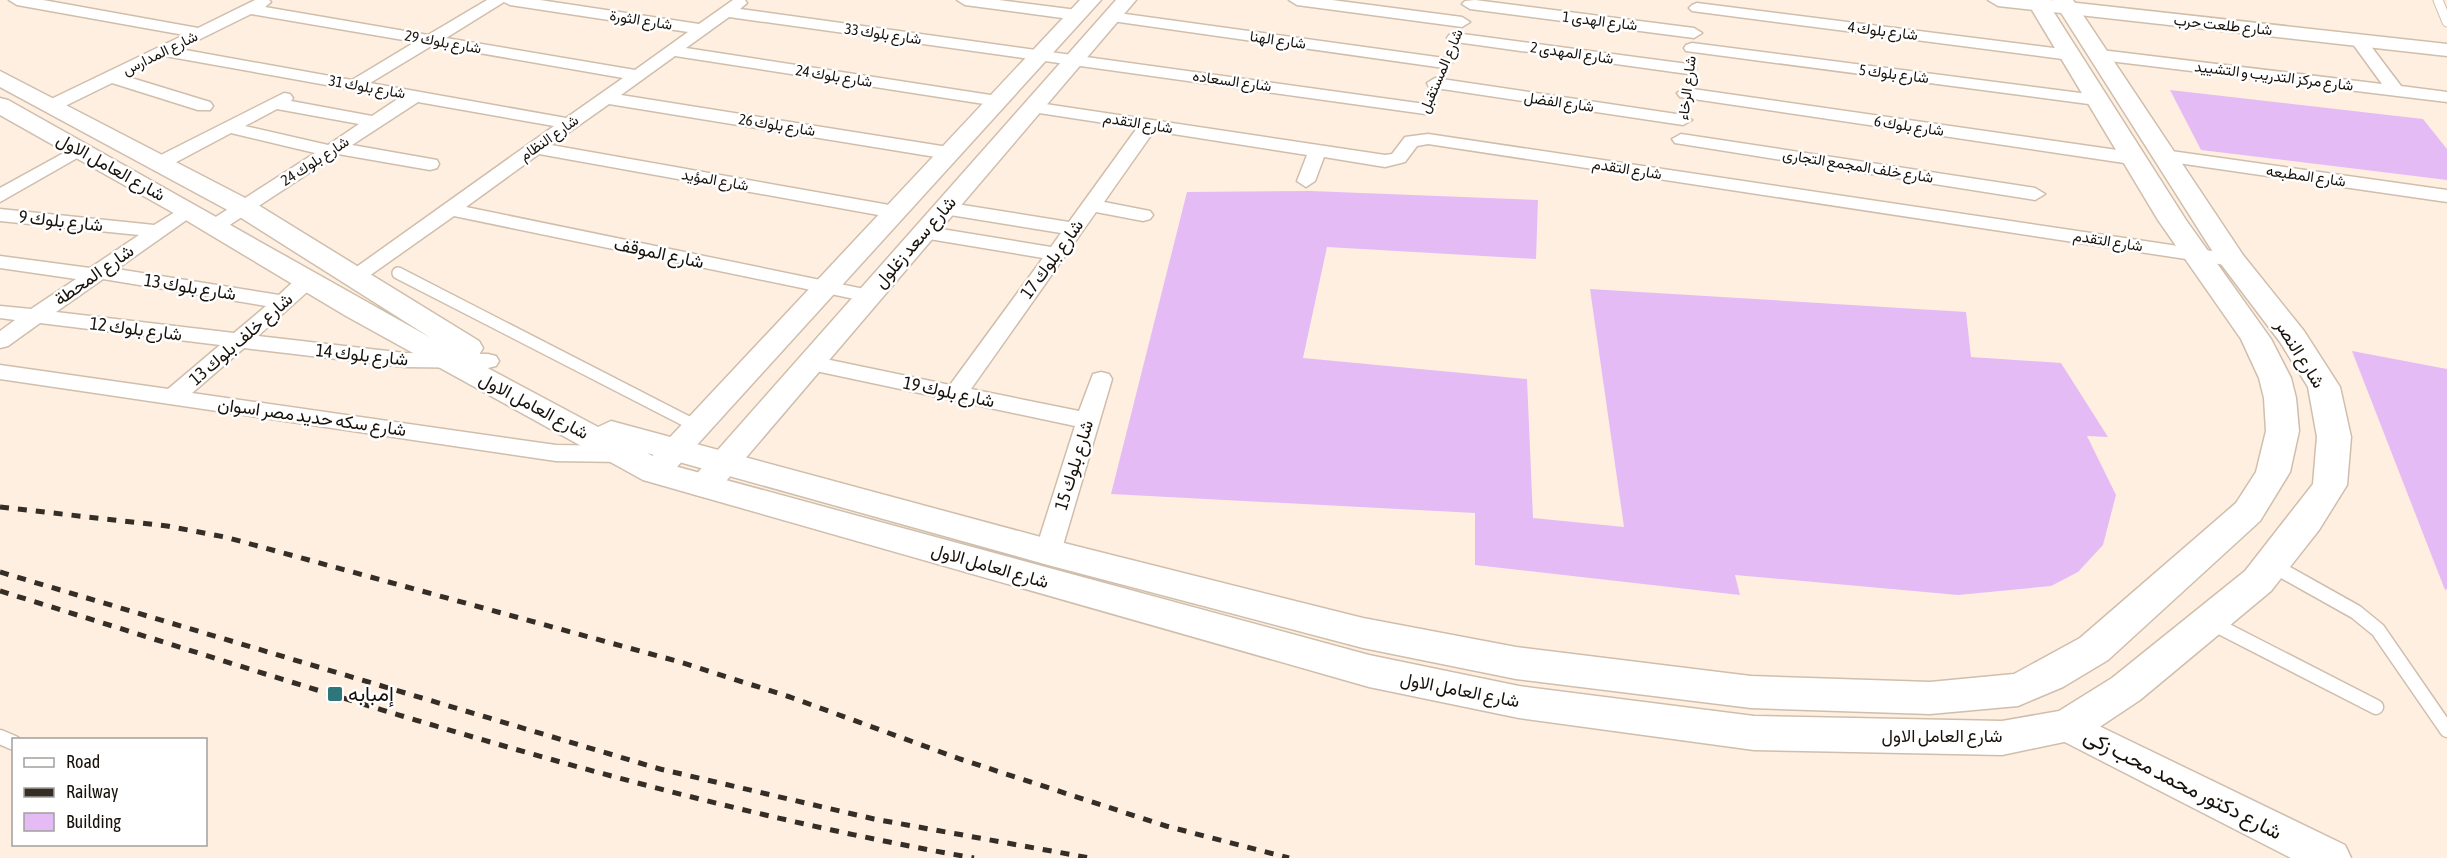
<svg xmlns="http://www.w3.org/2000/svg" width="2447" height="858" viewBox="0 0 2447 858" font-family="'Asap Condensed',Vazirmatn,sans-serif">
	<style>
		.building { fill: #e5bbf6 }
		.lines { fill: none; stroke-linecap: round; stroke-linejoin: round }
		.service-far2-casing { stroke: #d0beac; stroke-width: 11 }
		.service-far1-casing { stroke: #d0beac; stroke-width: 14 }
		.service-casing { stroke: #d0beac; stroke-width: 17 }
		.minor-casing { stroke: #d0beac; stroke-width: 3 }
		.tertiary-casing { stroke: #d0beac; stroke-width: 3 }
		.secondary-casing { stroke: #d0beac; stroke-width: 3 }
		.service-far2 { stroke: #fff; stroke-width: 9 }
		.service-far1 { stroke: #fff; stroke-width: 11 }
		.service { stroke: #fff; stroke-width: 14 }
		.minor { fill: #fff; fill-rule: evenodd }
		.tertiary { fill: #fff; fill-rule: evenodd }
		.secondary { fill: #fff; fill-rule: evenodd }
		.rail { stroke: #352e27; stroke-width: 5; stroke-dasharray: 9 9; stroke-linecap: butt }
		.poi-dot { fill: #2d777a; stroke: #fff; stroke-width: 2 }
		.labels { text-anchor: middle; stroke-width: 5; stroke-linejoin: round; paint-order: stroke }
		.far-street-label { font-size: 15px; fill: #17110b; stroke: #fff }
		.street-label { font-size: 18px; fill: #17110b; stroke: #fff }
		.near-poi-label { font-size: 21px; fill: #17110b; stroke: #fff; text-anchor: start }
		.near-street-label { font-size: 21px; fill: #17110b; stroke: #fff }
	</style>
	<rect width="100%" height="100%" fill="#feefe0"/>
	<!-- building -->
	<g class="building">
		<polygon points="2170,90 2423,119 2447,149 2447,180 2201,150"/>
		<polygon points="1311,191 1538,200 1536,259 1327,247 1303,358 1527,379 1533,518 1624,527 1590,289 1966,312 1971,357 2061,363 2108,437 2087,436 2116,495 2103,545 2078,572 2051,586 1958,595 1735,575 1740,595 1475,565 1475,513 1111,494 1187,192"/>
		<polygon points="2352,351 2447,369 2447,589 2445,590"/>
	</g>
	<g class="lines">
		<!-- service-far2 casing -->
		<g class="service-far2-casing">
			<polyline id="service-far2" points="2438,0 2447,22"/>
		</g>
		<!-- service-far1 casing -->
		<g class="service-far1-casing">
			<polyline id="service-far1" points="398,273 696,426"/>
		</g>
		<!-- service casing -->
		<g class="service-casing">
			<g id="service">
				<polyline points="2272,565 2356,612 2378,630 2447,730"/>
				<polyline points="2212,623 2376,707"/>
				<polyline points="0,737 14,743"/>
			</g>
		</g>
		<!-- minor casing -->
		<g class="minor-casing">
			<g id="minor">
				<path d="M9,0H43L198,28L255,0H269L271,2L265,7L428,35L487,0H540L699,24L733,0H745L747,3L740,9L1425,104L1434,109L1425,114L729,17L686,48L997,96L1006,101L997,106L675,56L621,95L948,147L957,153L948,159L609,104L551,145L895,206L905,212L895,218L539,154L466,207L869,290L877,291L880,296L877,301L869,302L454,216L362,281H348L345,277L348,273L554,126L418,102L352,145L437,160L439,164L437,168L430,170L338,154L222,230H208L205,226L208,222L315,153L231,133L167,167H153L151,163L153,159L284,93L290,94L293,98L291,101L372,116L399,98L165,56L125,76L210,102L213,106L210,110H198L112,83L59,109H47L44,105L47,101L184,35L17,5ZM504,2L510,5L688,32L635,70L446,38ZM251,14L415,42L352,80L180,49ZM433,45L623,78L566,118L370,83ZM277,109L359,124L328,145L245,126Z"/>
				<polygon points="957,0 999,0 1077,10 1085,15 1077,20 965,5"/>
				<polygon points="1289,0 1332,0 1462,17 1470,22 1462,27 1297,5"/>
				<polygon points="1475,0 1694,28 1702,33 1694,38 1470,9 1462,4 1465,1"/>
				<polygon points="1697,3 2070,50 2078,55 2070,60 1692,11 1689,8 1692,5"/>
				<polygon points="1111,12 1444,58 1452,63 1444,68 1105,20 1103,17 1105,14"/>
				<polygon points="1455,33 1688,64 1696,69 1688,74 1449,41 1447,38 1449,35"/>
				<polygon points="2358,35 2364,37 2401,86 2447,92 2447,102 2101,60 2093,55 2101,50 2382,84 2350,40"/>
				<polygon points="1692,43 2096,95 2105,100 2096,105 1686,51 1684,48 1686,45"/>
				<polygon points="1435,78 1683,115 1692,120 1683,125 1429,87 1427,83"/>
				<polygon points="1686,88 2131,152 2140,158 2131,164 1680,97 1677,93"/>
				<polygon points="1032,102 1385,155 1392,154 1405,137 1428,134 2232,254 2239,256 2242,260 2239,264 2232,266 1428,144 1417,146 1405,162 1385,167 1324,157 1315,181 1306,187 1297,181 1307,155 1154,131 1104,202 1150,211 1153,215 1150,219 1143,221 1096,212 971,389 1079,411 1093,374 1101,372 1109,374 1112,379 1061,552 1057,559 1048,562 1039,559 1035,552 1075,426 811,370 803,368 800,363 803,358 811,356 950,385 1043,258 923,238 916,236 913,232 916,228 923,226 1051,247 1061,233 944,214 934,208 944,202 1069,222 1137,128 1026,111 1023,107"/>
				<polygon points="1681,134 2035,188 2045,194 2035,200 1675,143 1672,139"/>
				<polygon points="80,144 86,145 89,149 86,153 0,202 0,188"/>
				<polygon points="2164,150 2447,190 2447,202 2157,160 2155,156 2157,152"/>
				<path d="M188,204L195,206L198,210L195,214L117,269L279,295C290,285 300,272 316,276L319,280L316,284L258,336L405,353L488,354L496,356L499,361L496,366L488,368L405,367L244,348L192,393L556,445L624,446L633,448L636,454L633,460L624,462L556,461L0,379V365L168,389L220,345L40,323L8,346L0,348V331L15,320L0,318V306L31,309L76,279L0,268V256L90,268L139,235L0,221V209L154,225ZM103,279L266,306L234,333L56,312Z"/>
			</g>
		</g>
		<!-- tertiary casing -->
		<g class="tertiary-casing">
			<g id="tertiary">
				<polygon points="1080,0 1101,0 666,479 655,483 644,479 639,472 644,465"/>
				<polygon points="1116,0 1136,0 715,494 704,497 693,494 688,486 693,478"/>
				<polygon points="1988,0 2050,0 2447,44 2447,56 1998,6"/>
				<polygon points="2068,711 2345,845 2351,858 2291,858 2055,737 2049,726 2055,715"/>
			</g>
		</g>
		<!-- secondary casing -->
		<g class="secondary-casing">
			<polygon id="secondary" points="2026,0 2046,0 2186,220 2271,339 2291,378 2296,398 2299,431 2290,472 2260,521 2108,660 2063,687 2018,706 1930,714 1751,708 1516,679 1363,648 1048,565 647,453 667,464 1369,655 1519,686 1754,716 2002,721 2059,711 2112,678 2245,571 2313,484 2317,437 2308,387 2280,342 2218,260 2053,0 2073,0 2243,255 2304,331 2340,387 2351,437 2347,485 2319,530 2271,591 2140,700 2083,738 2002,755 1754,750 1519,718 1369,687 643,480 346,316 179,216 0,115 0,98 8,100 431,338 235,214 0,87 0,71 253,202 479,341 483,348 479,355 467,357 598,427 611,421 1048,539 1363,618 1516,647 1751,676 1930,682 2014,674 2080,638 2236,503 2256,472 2266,431 2264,398 2259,378 2241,339 2158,220"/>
		</g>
		<!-- service-far2 -->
		<use href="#service-far2" class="service-far2"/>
		<!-- service-far1 -->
		<use href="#service-far1" class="service-far1"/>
		<!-- service -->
		<use href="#service" class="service"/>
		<!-- minor -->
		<use href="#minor" class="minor"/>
		<!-- tertiary -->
		<use href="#tertiary" class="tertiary"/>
		<!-- secondary -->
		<use href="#secondary" class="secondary"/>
		<!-- rail -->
		<g class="rail">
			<polyline points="0,507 167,526 225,537 680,662 790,697 960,759 1166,826 1289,858"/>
			<polyline points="0,572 660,769 874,819 1090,858"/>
			<path d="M0,591C321,690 642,800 974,858"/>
		</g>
	</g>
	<!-- markers -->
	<rect class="poi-dot" x="327" y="686" width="16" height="16" rx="3"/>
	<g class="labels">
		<!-- far-street labels -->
		<g class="far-street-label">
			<text transform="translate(641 20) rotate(9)" y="5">شارع الثورة</text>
			<text transform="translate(1600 21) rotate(7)" y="5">شارع الهدى 1</text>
			<text transform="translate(2223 25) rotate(6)" y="5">شارع طلعت حرب</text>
			<text transform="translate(1883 31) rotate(7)" y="5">شارع بلوك 4</text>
			<text transform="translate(883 34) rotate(8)" y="5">شارع بلوك 33</text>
			<text transform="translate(1278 40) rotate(8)" y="5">شارع الهنا</text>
			<text transform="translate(443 42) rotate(10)" y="5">شارع بلوك 29</text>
			<text transform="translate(160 53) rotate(-26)" y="5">شارع المدارس</text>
			<text transform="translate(1572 53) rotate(8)" y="5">شارع المهدى 2</text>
			<text transform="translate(1441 71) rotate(-67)" y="5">شارع المستقبل</text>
			<text transform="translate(1894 74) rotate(7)" y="5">شارع بلوك 5</text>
			<text transform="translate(834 76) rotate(9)" y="5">شارع بلوك 24</text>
			<text transform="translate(2274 76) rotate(7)" y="5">شارع مركز التدريب و التشييد</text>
			<text transform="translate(1232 81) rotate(8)" y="5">شارع السعاده</text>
			<text transform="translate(367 87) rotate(10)" y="5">شارع بلوك 31</text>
			<text transform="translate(1687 88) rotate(-83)" y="5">شارع الرخاء</text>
			<text transform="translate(1559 102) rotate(8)" y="5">شارع الفضل</text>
			<text transform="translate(1138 123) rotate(9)" y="5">شارع التقدم</text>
			<text transform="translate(777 125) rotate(9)" y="5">شارع بلوك 26</text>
			<text transform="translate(1909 126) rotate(8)" y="5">شارع بلوك 6</text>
			<text transform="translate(549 138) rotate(-35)" y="5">شارع النظام</text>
			<text transform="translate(315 161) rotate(-33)" y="5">شارع بلوك 24</text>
			<text transform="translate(1858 166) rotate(9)" y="5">شارع خلف المجمع التجارى</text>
			<text transform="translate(1627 169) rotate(9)" y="5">شارع التقدم</text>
			<text transform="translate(2306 176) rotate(8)" y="5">شارع المطبعه</text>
			<text transform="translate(715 180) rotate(10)" y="5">شارع المؤيد</text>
			<text transform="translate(2108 241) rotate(9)" y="5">شارع التقدم</text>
		</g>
		<!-- street labels -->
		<g class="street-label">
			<text transform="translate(111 167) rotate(29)" y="6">شارع العامل الاول</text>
			<text transform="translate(61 221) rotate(6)" y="6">شارع بلوك 9</text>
			<text transform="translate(915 242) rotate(-49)" y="6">شارع سعد زغلول</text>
			<text transform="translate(659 253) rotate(12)" y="6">شارع الموقف</text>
			<text transform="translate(1052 259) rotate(-54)" y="6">شارع بلوك 17</text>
			<text transform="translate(94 275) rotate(-35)" y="6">شارع المحطة</text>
			<text transform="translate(190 287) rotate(9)" y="6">شارع بلوك 13</text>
			<text transform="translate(136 329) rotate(7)" y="6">شارع بلوك 12</text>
			<text transform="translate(241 339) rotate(-41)" y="6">شارع خلف بلوك 13</text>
			<text transform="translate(2300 354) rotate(58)" y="6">شارع النصر</text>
			<text transform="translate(362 355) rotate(6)" y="6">شارع بلوك 14</text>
			<text transform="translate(949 392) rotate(12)" y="6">شارع بلوك 19</text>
			<text transform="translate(534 406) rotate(28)" y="6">شارع العامل الاول</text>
			<text transform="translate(312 417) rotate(8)" y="6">شارع سكه حديد مصر اسوان</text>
			<text transform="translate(1074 465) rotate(-73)" y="6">شارع بلوك 15</text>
			<text transform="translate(990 566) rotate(16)" y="6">شارع العامل الاول</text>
			<text transform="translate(1460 690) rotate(11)" y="6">شارع العامل الاول</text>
			<text x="1942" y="742">شارع العامل الاول</text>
		</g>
		<!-- near-poi labels -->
		<g class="near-poi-label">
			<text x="348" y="701">إمبابه</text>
		</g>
		<!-- near-street labels -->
		<g class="near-street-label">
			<text transform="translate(2183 784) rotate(27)" y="7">شارع دكتور محمد محب زكى</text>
		</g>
	</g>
	<!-- legend -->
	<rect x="12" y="738" width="195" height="108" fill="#ffffff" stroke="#a2a09d" stroke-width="1.5"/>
	<rect x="24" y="758" width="30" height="9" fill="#ffffff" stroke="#a2a09d" stroke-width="1.5"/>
	<text x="66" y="768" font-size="18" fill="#17110b">Road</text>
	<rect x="24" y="788" width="30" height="9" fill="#352e27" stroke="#a2a09d" stroke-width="1.5"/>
	<text x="66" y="798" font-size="18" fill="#17110b">Railway</text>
	<rect x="24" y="813" width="30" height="18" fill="#e5bbf6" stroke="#a2a09d" stroke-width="1.5"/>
	<text x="66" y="828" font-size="18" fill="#17110b">Building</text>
</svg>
